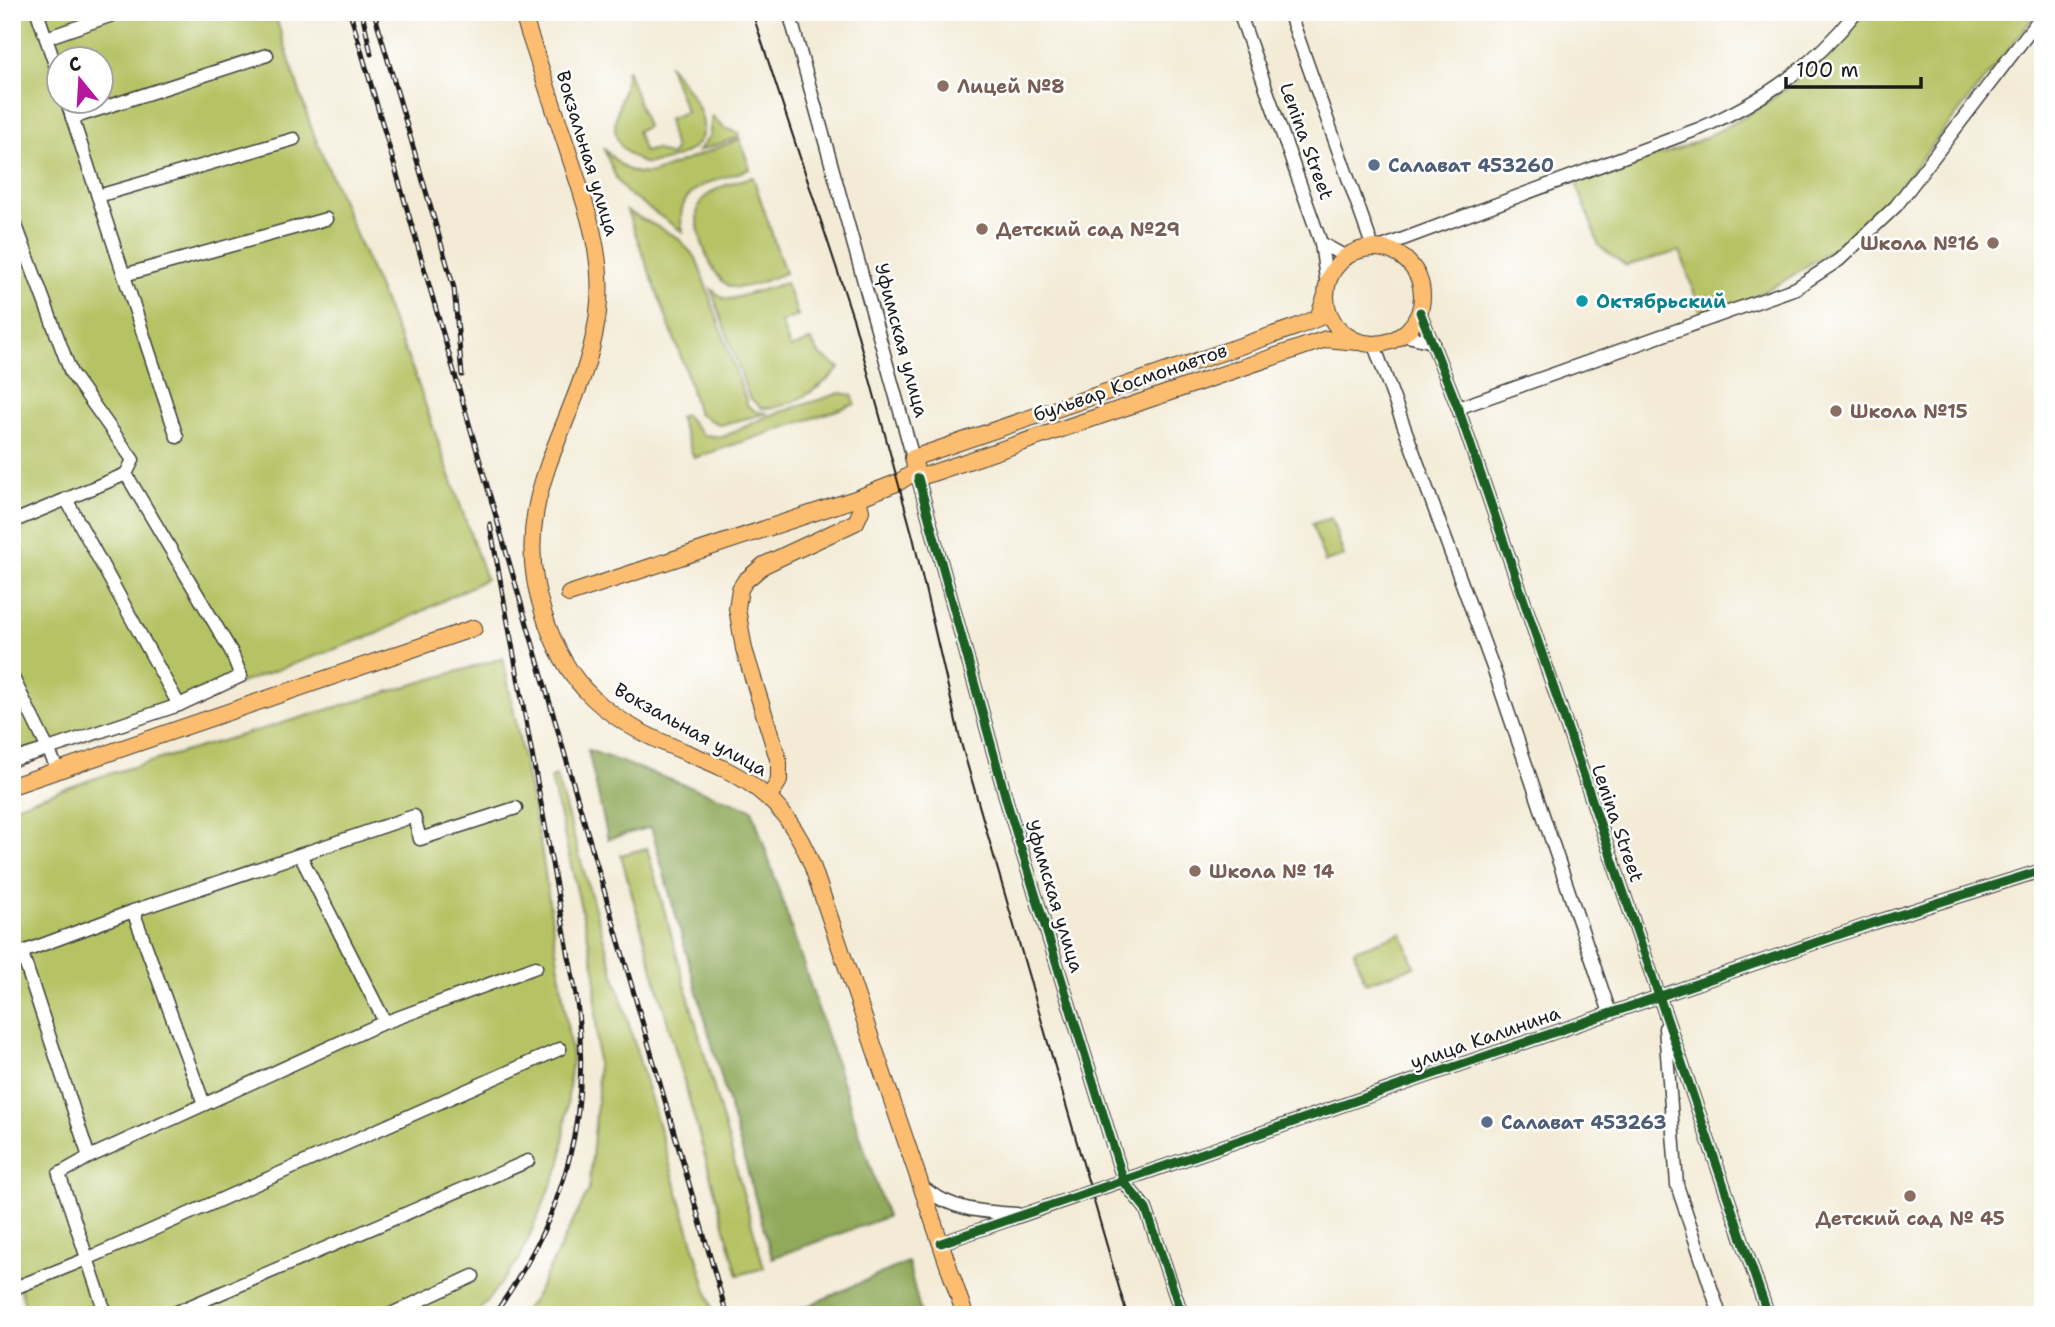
<svg xmlns="http://www.w3.org/2000/svg" width="2055" height="1327" viewBox="0 0 2055 1327" font-family="'Shantell Sans',sans-serif">
	<style>
		.green { fill: #b6c365; stroke: #697040; stroke-width: 2; fill-rule: evenodd }
		.forest { fill: #90a95a; stroke: #56623b; stroke-width: 2 }
		.lines { fill: none; stroke-linecap: round; stroke-linejoin: round }
		.minor-casing { stroke: #3c3b38; stroke-width: 15 }
		.major-casing { stroke: #3c3b38; stroke-width: 18 }
		.minor { stroke: #fff; stroke-width: 12 }
		.major { stroke: #fcbd6f; stroke-width: 16 }
		.tram { stroke: #1c1c1c; stroke-width: 2 }
		.rail-casing { stroke: #1c1c1c; stroke-width: 5 }
		.rail { stroke: #fff; stroke-width: 2.5; stroke-dasharray: 8; stroke-linecap: butt }
		.cycleway-casing { stroke: #fff; stroke-width: 13 }
		.cycleway { stroke: #1b5e20; stroke-width: 9 }
		.education-dot { fill: #8d6e63; stroke: #fff; stroke-width: 2.5 }
		.service-dot { fill: #5c6f8a; stroke: #fff; stroke-width: 2.5 }
		.culture-dot { fill: #0f9aa8; stroke: #fff; stroke-width: 2.5 }
		.labels { text-anchor: middle; stroke-width: 5; stroke-linejoin: round; paint-order: stroke }
		.education-label { font-size: 19px; font-weight: bold; fill: #785e54; stroke: #fff; text-anchor: start }
		.street-label { font-size: 19px; fill: #1c1c1c; stroke: #fff }
		.service-label { font-size: 19px; font-weight: bold; fill: #4e5e75; stroke: #fff; text-anchor: start }
		.culture-label { font-size: 19px; font-weight: bold; fill: #0d838f; stroke: #fff; text-anchor: start }
	</style>
	<rect width="100%" height="100%" fill="#fff"/>
	<filter id="ink" filterUnits="userSpaceOnUse"><feTurbulence type="fractalNoise" baseFrequency=".0143" numOctaves="2"/><feDisplacementMap in="SourceGraphic" scale="14" xChannelSelector="R" yChannelSelector="G"/><feConvolveMatrix kernelMatrix="1 2 1 2 8 2 1 2 1" color-interpolation-filters="sRGB"/></filter>
	<filter id="wash" filterUnits="userSpaceOnUse"><feTurbulence type="fractalNoise" baseFrequency=".00686" numOctaves="4" result="noise"/><feDisplacementMap in="SourceGraphic" scale="28" xChannelSelector="R" yChannelSelector="G"/><feGaussianBlur stdDeviation="1.57" result="paint"/><feColorMatrix in="noise" values="0 0 0 0 0 0 0 0 0 0 0 0 0 0 0 0 0 1.4 0 .05"/><feComposite in="paint" operator="in"/></filter>
	<g filter="url(#wash)">
		<rect width="100%" height="100%" fill="#f3ebd6"/>
		<!-- green -->
		<g class="green">
			<path d="M12,12H274L312,130L415,375L486,579L377,634L12,765ZM60,60H102V102H60Z"/>
			<path d="M1863,12H2038L1887,202L1857,233L1784,281L1745,301L1702,316L1680,251L1626,266L1599,246L1575,179C1615,166 1668,156 1704,138C1764,110 1824,65 1863,12Z"/>
			<path d="M668,63C686,88 727,132 685,153C672,160 658,164 643,163C593,138 625,107 627,69L647,127L637,131L644,152L655,149L670,156L675,151L668,119L686,112Z"/>
			<polygon points="712,116 724,128 738,133 739,137 698,151 709,137"/>
			<path d="M740,139L750,169C715,182 671,185 683,232L627,193L617,180L603,147C618,164 628,176 653,173Z"/>
			<path d="M753,177L785,273C769,279 750,289 733,287C712,284 689,219 700,203C711,187 735,182 753,177Z"/>
			<polygon points="627,211 677,237 696,258 748,406 757,412 768,413 720,425 698,414 685,368"/>
			<path d="M786,283L798,316L781,322L790,348L811,340L819,354L840,368C822,387 788,411 761,408L749,397L711,289L723,298L731,299Z"/>
			<polygon points="840,393 852,395 855,404 694,458 679,417 685,415 703,435 723,437 768,416"/>
			<polygon points="1331,518 1344,556 1325,562 1312,524"/>
			<polygon points="503,658 542,853 572,1059 561,1163 519,1260 476,1315 28,1315 12,1261 12,807 99,777"/>
			<polygon points="556,776 714,1315 519,1315 533,1301 589,1190 598,1093 595,969 551,778"/>
			<polygon points="647,848 764,1268 738,1275 621,855"/>
			<polygon points="1402,933 1414,967 1365,983 1354,950"/>
		</g>
		<!-- forest -->
		<g class="forest">
			<polygon points="588,750 752,809 887,1217 772,1258 651,827 608,839"/>
			<polygon points="908,1262 921,1315 789,1315 789,1314"/>
		</g>
	</g>
	<g filter="url(#ink)">
		<g class="lines">
			<!-- minor casing -->
			<g class="minor-casing">
				<g id="minor">
					<polyline points="37,12 60,79"/>
					<polyline points="789,12 913,458"/>
					<polyline points="1239,12 1321,243 1327,286"/>
					<polyline points="1289,12 1373,248"/>
					<polyline points="46,38 121,12"/>
					<polyline points="67,102 177,437"/>
					<polyline points="72,118 267,55"/>
					<polyline points="98,196 294,139"/>
					<polyline points="12,230 17,228 71,373 133,460 126,474 231,651 241,676 179,705 48,749 12,676"/>
					<polyline points="1321,243 1346,257"/>
					<path d="M1379,248L1701,128C1764,100 1813,67 1856,12"/>
					<polyline points="124,275 326,219"/>
					<polyline points="1420,312 1458,408 1768,1315"/>
					<polyline points="1403,335 1433,342"/>
					<polyline points="1374,345 1495,673 1610,1013"/>
					<polyline points="1458,408 1796,288 1839,260 1896,206 2043,14"/>
					<polyline points="918,478 1008,806 1124,1182 1146,1209 1182,1315"/>
					<polyline points="66,499 179,705"/>
					<polyline points="12,522 126,474"/>
					<polyline points="12,760 48,749 58,770"/>
					<polyline points="300,855 385,1022"/>
					<polyline points="133,911 204,1104"/>
					<polyline points="22,953 89,1157"/>
					<polyline points="12,956 133,911 414,816 420,839 516,808"/>
					<polyline points="1665,1028 1677,1185 1720,1315"/>
					<path d="M922,1187C951,1210 981,1212 1017,1214"/>
					<polyline points="941,1243 1873,923 2043,870"/>
					<polyline points="12,1289 89,1258 560,1049"/>
					<polyline points="106,1315 59,1174 89,1157 378,1025 536,967"/>
					<polyline points="170,1315 528,1161"/>
					<polyline points="389,1315 473,1276"/>
				</g>
			</g>
			<!-- major casing -->
			<g class="major-casing">
				<g id="major">
					<path d="M522,12C537,57 552,103 567,148C583,198 603,248 599,302C591,415 502,488 543,612C553,644 567,674 593,698C670,771 766,746 812,865L965,1315"/>
					<circle cx="1374" cy="296" r="48"/>
					<polyline points="1325,298 1318,318 1296,327 913,458 918,478 1326,339 1358,342"/>
					<polyline points="569,594 858,498 899,482 916,471"/>
					<polyline points="12,786 474,628"/>
					<polyline points="769,797 779,781 779,762 744,649 737,608 740,589 745,581 764,565 856,522 861,511 858,498"/>
				</g>
			</g>
			<!-- minor -->
			<use href="#minor" class="minor"/>
			<!-- major -->
			<use href="#major" class="major"/>
			<!-- tram -->
			<polyline class="tram" points="752,12 854,321 913,537 961,743 1127,1315"/>
			<!-- rail casing -->
			<g class="rail-casing">
				<g id="rail">
					<polyline points="350,12 727,1315"/>
					<polyline points="362,12 371,54"/>
					<polyline points="374,12 454,288 462,375"/>
					<path d="M490,524L576,995C593,1117 565,1215 494,1315"/>
				</g>
			</g>
			<!-- rail -->
			<use href="#rail" class="rail"/>
			<!-- cycleway casing -->
			<g class="cycleway-casing">
				<g id="cycleway">
					<polyline points="1420,312 1458,408 1768,1315"/>
					<polyline points="918,478 1008,806 1124,1182 1146,1209 1182,1315"/>
					<polyline points="941,1243 1873,923 2043,870"/>
				</g>
			</g>
			<!-- cycleway -->
			<use href="#cycleway" class="cycleway"/>
		</g>
	</g>
	<!-- markers -->
	<g class="education-dot">
		<circle cx="943" cy="86" r="7"/>
		<circle cx="982" cy="229" r="7"/>
		<circle cx="1993" cy="243" r="7"/>
		<circle cx="1836" cy="411" r="7"/>
		<circle cx="1195" cy="871" r="7"/>
		<circle cx="1910" cy="1196" r="7"/>
	</g>
	<g class="service-dot">
		<circle cx="1374" cy="165" r="7"/>
		<circle cx="1487" cy="1122" r="7"/>
	</g>
	<circle class="culture-dot" cx="1582" cy="301" r="7"/>
	<g class="labels">
		<!-- education labels -->
		<g class="education-label">
			<text x="957" y="93">Лицей №8</text>
			<text x="996" y="236">Детский сад №29</text>
			<text x="1979" y="250" text-anchor="end">Школа №16</text>
			<text x="1850" y="418">Школа №15</text>
			<text x="1209" y="878">Школа № 14</text>
			<text x="1910" y="1225" text-anchor="middle">Детский сад № 45</text>
		</g>
		<!-- street labels -->
		<g class="street-label">
			<text transform="translate(1307 141) rotate(70)" y="7">Lenina Street</text>
			<text transform="translate(588 153) rotate(73)" y="7">Вокзальная улица</text>
			<text transform="translate(902 340) rotate(75)" y="7">Уфимская улица</text>
			<text transform="translate(1130 382) rotate(-19)" y="7">бульвар Космонавтов</text>
			<text transform="translate(691 729) rotate(29)" y="7">Вокзальная улица</text>
			<text transform="translate(1618 823) rotate(71)" y="7">Lenina Street</text>
			<text transform="translate(1055 896) rotate(73)" y="7">Уфимская улица</text>
			<text transform="translate(1485 1037) rotate(-19)" y="7">улица Калинина</text>
		</g>
		<!-- service labels -->
		<g class="service-label">
			<text x="1388" y="172">Салават 453260</text>
			<text x="1501" y="1129">Салават 453263</text>
		</g>
		<!-- culture labels -->
		<g class="culture-label">
			<text x="1596" y="308">Октябрьский</text>
		</g>
	</g>
	<!-- margin -->
	<rect width="2055" height="1327" fill="none" stroke="#fff" stroke-width="42"/>
	<!-- north arrow -->
	<g transform="translate(80 80) rotate(342)"><circle r="33" fill="#ffffff" stroke="#a4a4a4" stroke-width="2"/>
	<path d="M0-5L12 26L0 18L-12 26Z" fill="#b5179e"/>
	<text y="-10" font-size="19" font-weight="bold" text-anchor="middle" fill="#1c1c1c">С</text>
	</g>
	<!-- scale -->
	<path d="M1786 77v10h135v-10" fill="none" stroke="#1c1c1c" stroke-width="3.5"/>
	<text x="1796" y="77" font-size="21" fill="#1c1c1c" stroke="#ffffff" stroke-width="5" paint-order="stroke">100 m</text>
</svg>
